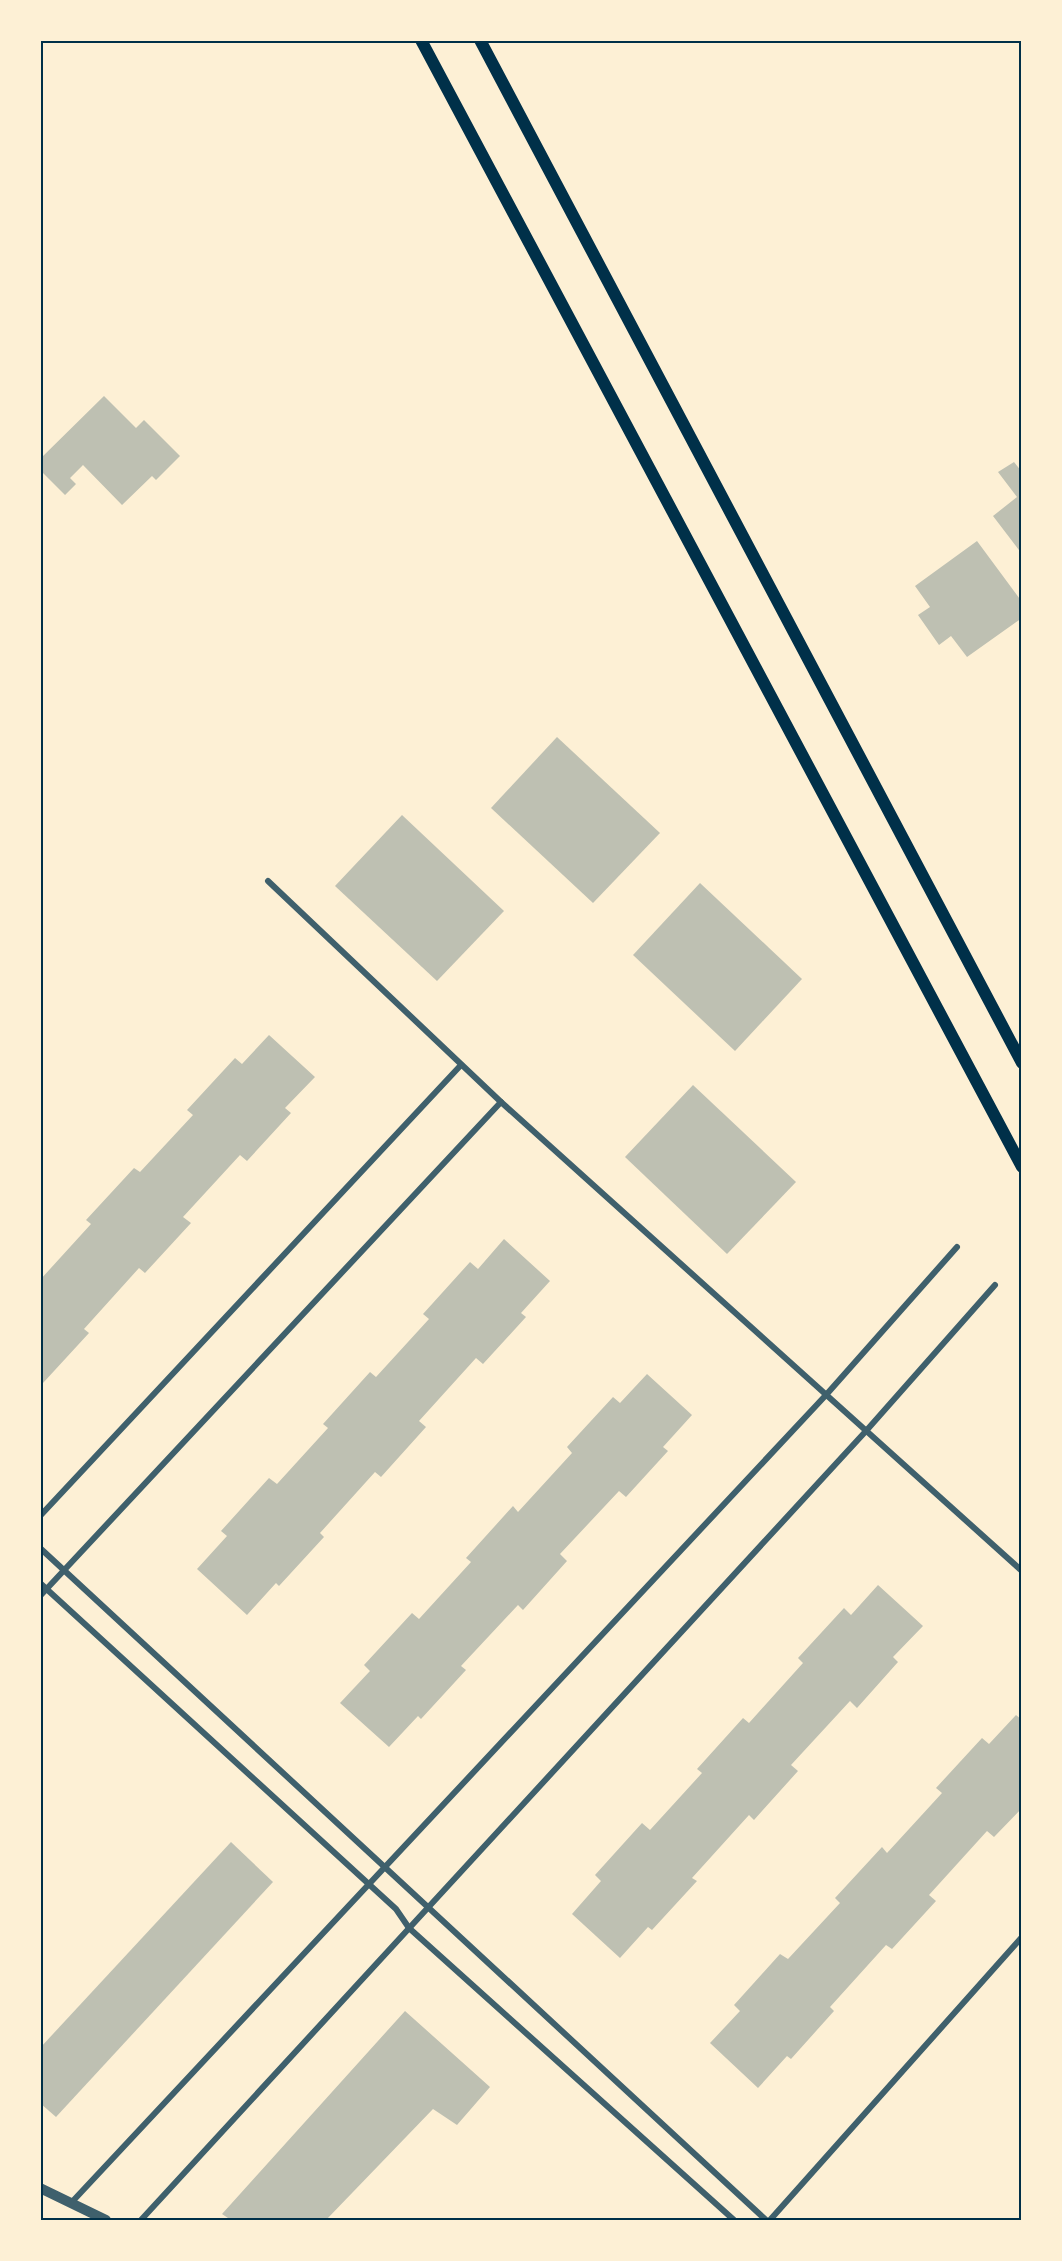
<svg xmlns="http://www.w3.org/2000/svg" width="1062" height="2261" viewBox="0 0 1062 2261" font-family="Roboto,sans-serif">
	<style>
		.building { fill: #bec0b2 }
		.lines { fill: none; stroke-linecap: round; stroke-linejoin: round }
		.minor { stroke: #3f606c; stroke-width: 6 }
		.tertiary { stroke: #3f606c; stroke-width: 10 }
		.secondary { stroke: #003049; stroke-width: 12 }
		.neatline { fill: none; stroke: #003049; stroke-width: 2 }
	</style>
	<rect width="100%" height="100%" fill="#fdf0d5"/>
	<!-- building -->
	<g class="building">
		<polygon points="104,396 136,428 144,420 180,456 156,480 152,476 122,505 83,465 70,478 76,484 65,495 40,470 40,459"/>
		<polygon points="1014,462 1022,472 1022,554 993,516 1017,497 998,472"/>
		<polygon points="977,541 1022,602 1022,618 967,657 951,636 939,645 918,615 930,607 915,586"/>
		<polygon points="557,737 660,833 593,903 491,808"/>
		<polygon points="402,815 504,911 437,981 335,886"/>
		<polygon points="700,883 802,979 735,1051 633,955"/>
		<polygon points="269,1035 315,1077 285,1108 291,1113 247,1161 240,1155 183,1217 191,1223 145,1273 139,1268 84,1329 89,1333 43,1383 40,1380 40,1280 91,1224 86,1220 134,1168 140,1172 193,1115 187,1110 235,1058 242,1064"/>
		<polygon points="693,1085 796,1182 727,1254 625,1157"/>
		<polygon points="504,1239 550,1281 521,1313 526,1317 483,1364 476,1358 419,1421 426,1427 381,1477 375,1472 320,1533 324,1537 279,1586 276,1583 247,1615 197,1569 227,1536 221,1531 269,1478 277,1484 328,1428 323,1424 370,1372 376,1377 429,1319 423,1314 470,1262 478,1269"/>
		<polygon points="647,1374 692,1415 663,1447 668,1451 626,1497 619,1491 560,1554 567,1561 523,1610 518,1605 461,1666 466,1670 421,1719 418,1716 389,1747 340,1703 370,1671 364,1665 412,1613 419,1619 471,1562 466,1558 513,1506 518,1512 572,1453 567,1447 613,1397 620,1403"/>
		<polygon points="878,1585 923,1626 893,1657 898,1662 857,1708 850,1701 791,1765 798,1771 754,1820 749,1815 692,1878 697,1881 652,1930 648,1927 620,1958 572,1914 601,1881 595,1875 642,1823 650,1830 702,1773 697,1769 743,1718 749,1723 803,1663 798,1658 844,1608 851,1615"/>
		<polygon points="1016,1715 1022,1720 1022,1808 994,1837 987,1831 929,1895 936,1901 892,1949 886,1945 830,2007 834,2011 791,2059 787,2056 758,2088 710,2043 740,2011 734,2005 780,1954 788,1959 840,1903 835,1898 882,1847 887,1853 942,1793 936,1788 982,1738 989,1744"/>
		<polygon points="231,1842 273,1882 56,2117 40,2103 40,2048"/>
		<polygon points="405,2011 490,2087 457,2125 433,2109 326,2220 231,2220 222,2214"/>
	</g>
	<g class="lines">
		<!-- minor -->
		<g class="minor">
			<polyline points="268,881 501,1102 1022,1571"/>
			<polyline points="40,1516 461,1065"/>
			<polyline points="40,1548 766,2220"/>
			<polyline points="40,1583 396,1909 409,1928 734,2220"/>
			<polyline points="40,1596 501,1102"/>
			<polyline points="71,2203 826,1395 957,1247"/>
			<polyline points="141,2220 866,1431 995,1285"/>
			<polyline points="770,2220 1022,1937"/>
		</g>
		<!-- tertiary -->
		<polyline class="tertiary" points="40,2188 106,2220"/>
		<!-- secondary -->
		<g class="secondary">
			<polyline points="421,40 1022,1167"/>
			<polyline points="480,40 1022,1063"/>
		</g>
	</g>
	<!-- border -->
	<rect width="1062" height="2261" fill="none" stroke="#fdf0d5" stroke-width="84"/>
	<rect x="42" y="42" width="978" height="2177" class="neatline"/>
</svg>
